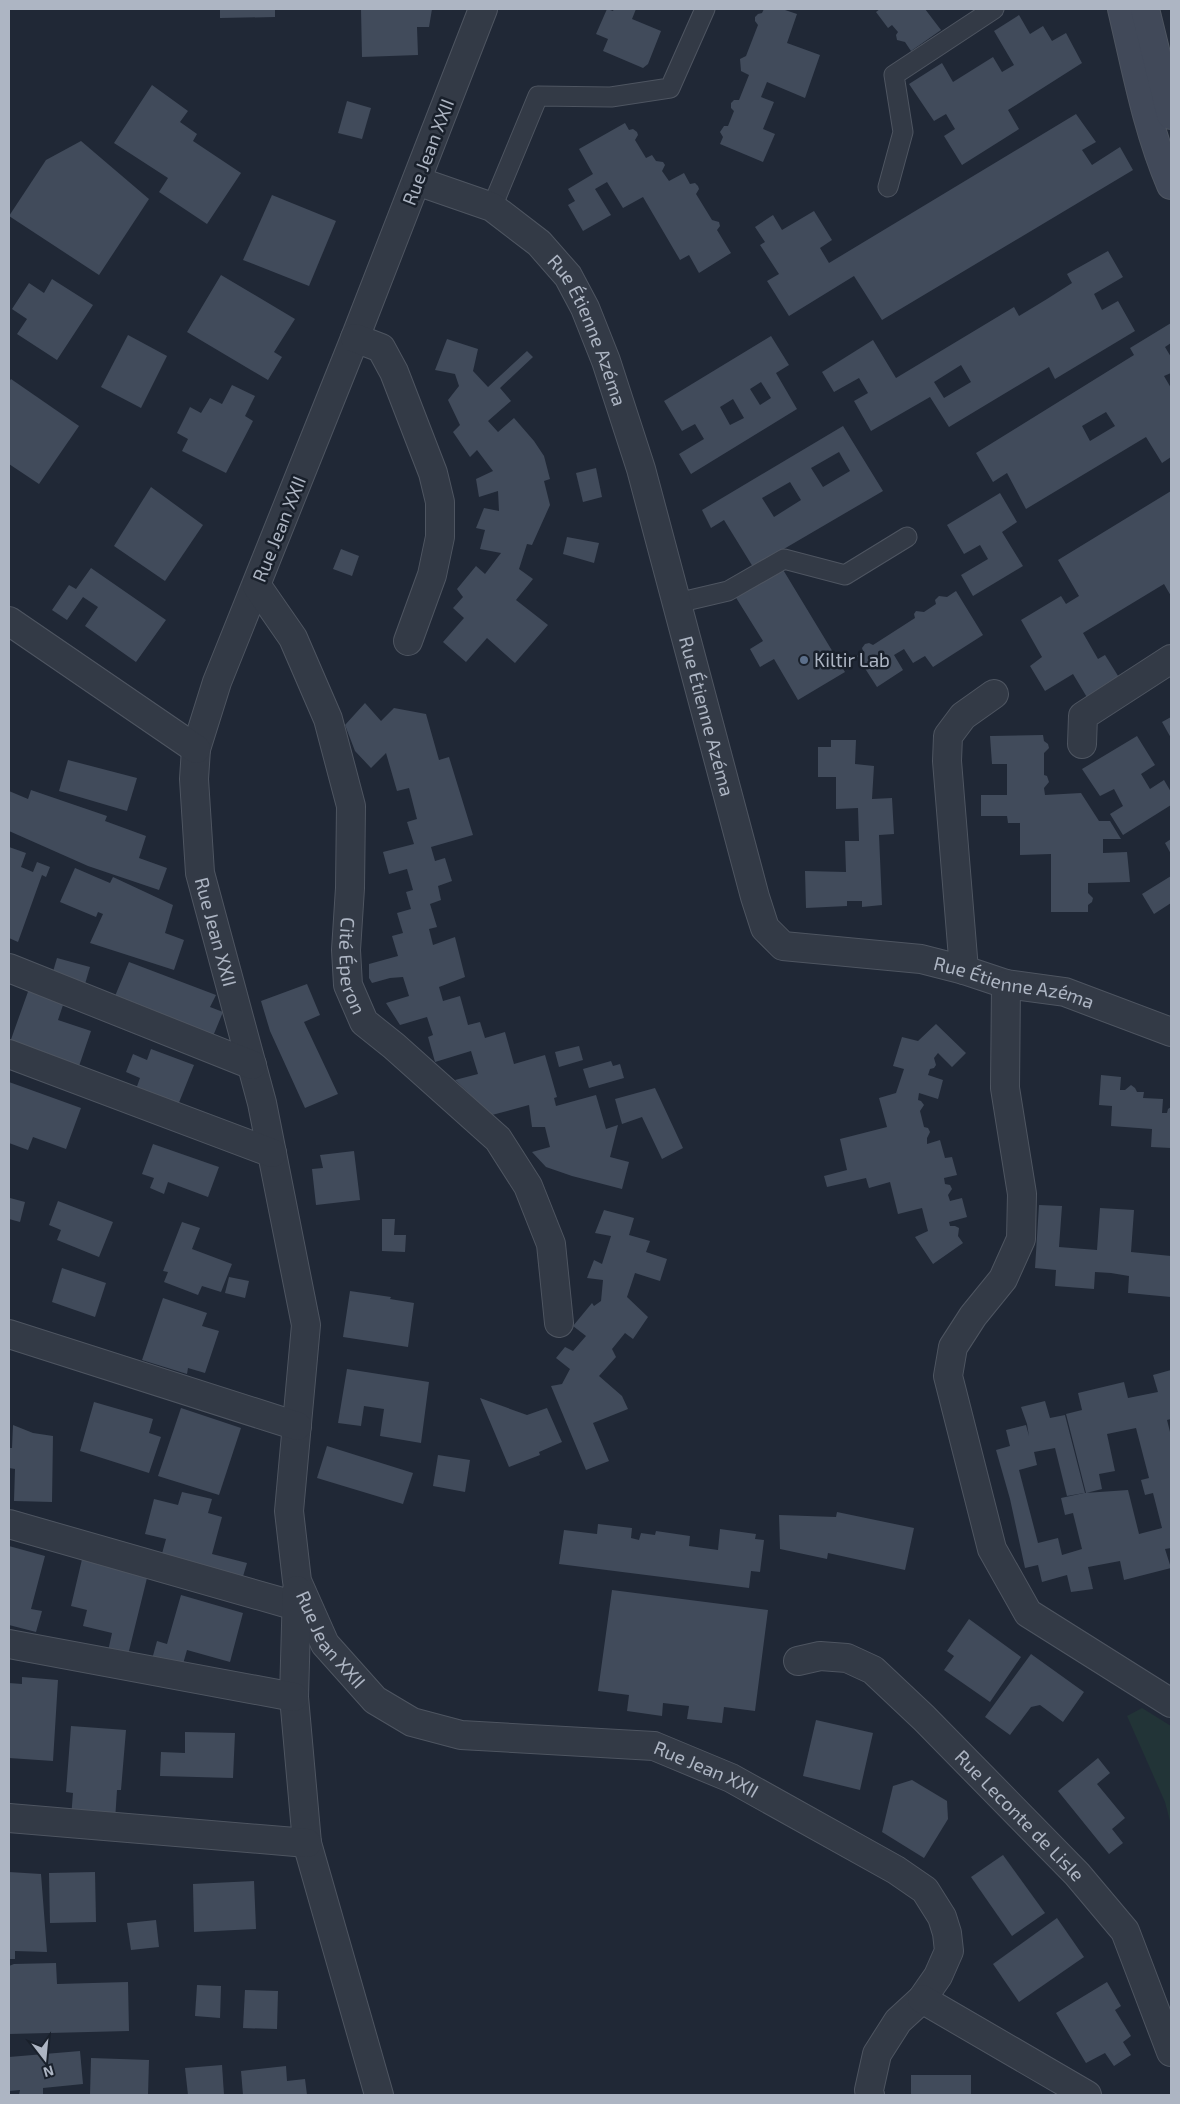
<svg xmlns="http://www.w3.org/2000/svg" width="1180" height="2104" viewBox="0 0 1180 2104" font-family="'Exo 2',sans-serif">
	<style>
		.green { fill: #223437 }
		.building { fill: #414b5b; fill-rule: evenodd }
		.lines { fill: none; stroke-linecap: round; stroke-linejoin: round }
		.service-casing { stroke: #4e5561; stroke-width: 21 }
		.minor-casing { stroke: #4e5561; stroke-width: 30 }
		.secondary-casing { stroke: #4e5561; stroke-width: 30 }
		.service { stroke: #333a46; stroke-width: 19 }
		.minor { stroke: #333a46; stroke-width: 28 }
		.secondary { stroke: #414959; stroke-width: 28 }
		.service-dot { fill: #5c6f8a; stroke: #19202b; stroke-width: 2 }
		.labels { text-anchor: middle; stroke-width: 5; stroke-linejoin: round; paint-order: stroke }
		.street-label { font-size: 19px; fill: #adb5c3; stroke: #19202b }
		.poi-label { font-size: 19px; fill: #adb5c3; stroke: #19202b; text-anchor: start }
	</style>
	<rect width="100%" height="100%" fill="#202836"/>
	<!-- green -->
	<polygon class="green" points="1142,1708 1171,1726 1171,1825 1165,1802 1127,1716"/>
	<!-- building -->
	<g class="building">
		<polygon points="220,9 275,9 275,17 220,18"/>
		<polygon points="361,9 432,9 429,27 417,27 418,55 362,57"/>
		<polygon points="607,9 613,11 614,9 636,9 632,19 661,31 648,64 643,68 603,51 608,39 596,34"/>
		<polygon points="764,9 782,9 797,14 787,43 820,55 805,98 767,82 761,97 774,102 763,129 775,134 763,162 720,144 723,137 720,132 724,126 728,126 734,111 731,108 731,103 734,100 739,100 749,75 741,71 740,59 746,56 758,25 755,21 755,17 758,14 762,13"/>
		<polygon points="880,9 912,10 925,9 941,30 911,51 905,42 897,40 896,35 898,32 892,25 888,28 876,12"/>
		<polygon points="1019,15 1030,34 1043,26 1052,41 1066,33 1082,63 1008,110 1019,129 962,165 944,136 955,129 946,114 934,121 909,84 942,63 953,82 993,57 1002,72 1014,65 994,31"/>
		<polygon points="152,85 188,111 180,122 197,134 193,141 241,173 207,224 159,192 168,178 114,143"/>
		<polygon points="347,101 371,108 362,139 338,133"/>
		<polygon points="1076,114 1096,142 1082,150 1092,165 1120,147 1133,170 882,320 854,276 789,316 767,281 779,274 760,245 765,242 755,227 773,215 782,230 814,211 832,240 820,248 829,263"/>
		<polygon points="625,123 629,130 633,129 637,132 638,135 635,140 646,158 652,155 656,161 663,162 665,165 662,171 669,181 684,173 690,184 695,183 698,186 699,189 696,194 712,220 719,222 720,226 717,230 731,253 699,273 689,255 680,260 643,197 623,208 607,182 595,189 611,215 583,231 568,205 575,201 568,189 593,174 579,149"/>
		<polygon points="81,141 149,199 99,275 9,216 46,160"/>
		<polygon points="272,195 336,221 309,286 243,260"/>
		<path d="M1108,251L1123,277L1094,294L1102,310L1118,301L1135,331L1055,379L1049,367L949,427L930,397L871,431L854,401L868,393L859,378L834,392L822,372L873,340L896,378L1014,307L1019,316L1047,299L1072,283L1067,274ZM961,365L971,382L944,398L934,382Z"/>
		<polygon points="221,275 295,319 274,352 282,357 268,380 187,332"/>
		<polygon points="52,279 93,305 57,360 17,334 27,319 12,309 29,283 44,293"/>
		<path d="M1171,323V343L1165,347L1171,357V373L1164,376L1171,388V457L1162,463L1146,437L1026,509L1007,473L993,482L976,453L1134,355L1130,348ZM1106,412L1115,426L1090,441L1082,426Z"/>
		<polygon points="128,335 167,356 141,408 101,387"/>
		<path d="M771,336L789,365L776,373L797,409L691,474L679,454L704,439L695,424L682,431L664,401ZM761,382L771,398L760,405L750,389ZM733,399L744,418L730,425L720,407Z"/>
		<polygon points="447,339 478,349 473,371 488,387 527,351 533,357 500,388 511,401 488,421 498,432 514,418 534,441 544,456 550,479 544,481 550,505 532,545 527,544 519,569 533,579 516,600 548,625 515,663 487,638 466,662 443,642 464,618 453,608 463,597 457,589 476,566 485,574 501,553 480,549 485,530 476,528 484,508 499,511 498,491 479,497 476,479 493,471 477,450 470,457 453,432 460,425 448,400 459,386 455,374 435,370"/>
		<polygon points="11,379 79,426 39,484 9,464 9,382"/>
		<polygon points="232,385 255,396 245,416 253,421 226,473 182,451 188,439 177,433 190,407 201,413 210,398 222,404"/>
		<path d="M843,426L883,491L753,567L724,520L711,528L702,510ZM839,452L850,471L823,487L811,468ZM790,482L801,500L774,517L762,498Z"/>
		<polygon points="596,468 602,497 583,502 576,473"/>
		<polygon points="151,487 203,525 165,581 114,546"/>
		<polygon points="1171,491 1171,596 1164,584 1083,633 1098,659 1105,655 1120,679 1088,699 1073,674 1045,691 1030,666 1042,657 1021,620 1061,596 1066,604 1079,596 1058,560"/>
		<polygon points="1000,493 1017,522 1002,532 1023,566 973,596 961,575 988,559 980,545 964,554 947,525"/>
		<polygon points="567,537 599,543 594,563 563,554"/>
		<polygon points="341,549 359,556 352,576 333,569"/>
		<polygon points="91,568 166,620 136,662 85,626 98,607 83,597 67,620 52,610 69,585 76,589"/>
		<polygon points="782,568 845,672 798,700 774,659 760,667 750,649 763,641 735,596"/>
		<polygon points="956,591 983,635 933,667 925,656 913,663 904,649 894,655 903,670 877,687 857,656 863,651 862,648 865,644 869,643 873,645 915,618 914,614 916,611 924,612 936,604 935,600 939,596 947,597"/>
		<polygon points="365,703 381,721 394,708 426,714 439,760 449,757 473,835 431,847 435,861 445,858 452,881 438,886 441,900 430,904 437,927 429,929 433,945 455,937 465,977 439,987 443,1001 460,996 468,1025 480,1022 485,1038 505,1032 514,1064 545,1055 557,1097 554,1098 556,1106 596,1095 606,1129 618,1125 610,1157 629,1162 622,1189 572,1176 546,1167 532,1152 550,1147 545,1127 532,1127 529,1105 492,1115 455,1080 478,1074 471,1051 435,1062 428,1037 433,1035 427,1017 400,1025 386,1003 409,996 403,977 390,978 372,983 369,978 369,964 398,956 392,936 403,933 397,913 411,909 406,892 413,890 407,869 389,874 383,852 414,844 407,822 417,819 409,788 397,791 386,753 371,768 355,751 345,725"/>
		<polygon points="1171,717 1171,738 1162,722"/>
		<polygon points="1043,735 1044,741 1048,744 1049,748 1044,753 1044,775 1047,776 1049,782 1044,788 1045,795 1081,793 1099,821 1110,821 1121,839 1103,839 1103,853 1127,852 1130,882 1088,883 1088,893 1093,898 1092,902 1088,905 1088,912 1051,912 1051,854 1020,855 1020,823 1008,823 1007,816 981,816 981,795 1007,795 1007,764 992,764 990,736"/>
		<polygon points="1137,736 1155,765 1141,774 1150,789 1164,780 1171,792 1171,805 1123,835 1110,814 1123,806 1114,789 1100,796 1082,769"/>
		<polygon points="831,740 856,740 855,764 874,766 872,799 892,798 894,834 879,835 882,905 862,907 862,901 847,901 847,906 806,908 805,871 846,872 845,841 859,841 858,808 836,809 836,777 818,777 818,747 831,747"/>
		<polygon points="68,760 137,778 127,811 59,791"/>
		<polygon points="31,790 107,816 105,821 146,836 139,858 167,868 159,890 88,866 9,831 9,791 28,799"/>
		<polygon points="1171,839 1171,854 1165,843"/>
		<polygon points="9,847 26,853 21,867 33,872 37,862 50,867 46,877 42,875 18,942 9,938"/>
		<polygon points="75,868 110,883 113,877 173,905 165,933 184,940 174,970 90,943 103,914 98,912 96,917 60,902"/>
		<polygon points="1171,876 1171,903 1154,914 1142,894"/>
		<polygon points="57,958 90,967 85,984 52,975"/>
		<polygon points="129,962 216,995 210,1007 223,1012 211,1041 113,1001"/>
		<polygon points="307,984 320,1015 304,1022 338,1094 305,1108 270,1031 261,1001"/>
		<polygon points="30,986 65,999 58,1020 91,1031 78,1069 9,1045"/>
		<polygon points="936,1024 966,1053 952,1067 938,1053 934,1058 936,1065 934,1068 930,1069 928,1075 943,1080 938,1099 919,1093 918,1100 921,1101 924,1105 920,1111 924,1127 928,1128 930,1132 927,1138 927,1144 940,1140 945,1158 952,1157 957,1175 944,1178 945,1184 950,1185 952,1189 948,1195 950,1201 962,1198 967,1217 949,1222 950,1226 955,1226 959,1228 958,1236 963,1243 933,1264 915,1237 928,1231 922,1208 898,1214 890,1182 869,1188 866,1178 827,1187 824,1176 847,1170 840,1139 887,1127 879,1098 896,1093 904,1069 893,1066 902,1037 918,1041"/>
		<polygon points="579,1046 583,1060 559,1067 555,1052"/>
		<polygon points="151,1049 194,1065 178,1105 136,1089 140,1078 126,1072 133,1054 147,1060"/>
		<polygon points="611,1061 613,1066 620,1064 624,1078 589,1088 583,1069"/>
		<polygon points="1101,1075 1121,1077 1120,1090 1125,1090 1131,1085 1135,1088 1137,1092 1144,1092 1143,1098 1163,1099 1162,1113 1167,1113 1168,1109 1171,1107 1171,1148 1151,1147 1152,1129 1111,1126 1112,1106 1099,1105"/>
		<polygon points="9,1082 81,1108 66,1149 33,1137 28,1150 9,1143 10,1128 9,1128"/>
		<polygon points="655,1088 683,1148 662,1159 642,1117 622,1124 615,1099"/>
		<polygon points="153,1144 219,1167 208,1197 168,1182 164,1194 150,1188 154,1178 142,1174"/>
		<polygon points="354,1151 360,1200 316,1205 312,1169 323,1168 320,1155"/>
		<polygon points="10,1198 25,1202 20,1222 9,1219"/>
		<polygon points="58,1201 113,1222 99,1257 57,1240 61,1230 49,1225"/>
		<polygon points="1039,1205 1062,1206 1059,1247 1097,1250 1100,1208 1134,1210 1131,1252 1171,1256 1171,1297 1128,1293 1129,1276 1111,1273 1095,1272 1094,1289 1055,1286 1056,1270 1035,1268"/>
		<polygon points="604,1210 634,1218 629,1235 650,1241 646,1252 667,1259 660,1281 635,1273 627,1297 648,1317 633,1339 625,1333 612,1349 616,1357 599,1376 622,1396 628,1409 593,1423 609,1461 586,1470 551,1386 562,1384 570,1369 556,1358 565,1347 573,1351 586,1336 573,1326 592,1303 594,1306 601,1301 603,1280 587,1278 594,1260 602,1264 611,1236 595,1233"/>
		<polygon points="382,1219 395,1219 394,1235 406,1235 405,1252 382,1251"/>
		<polygon points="182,1222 200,1228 192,1249 232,1264 221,1292 202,1286 198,1295 164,1282 168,1272 163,1271"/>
		<polygon points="62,1268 106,1283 95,1317 52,1302"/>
		<polygon points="229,1277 249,1281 245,1298 225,1293"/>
		<polygon points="350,1291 391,1297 390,1299 414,1303 408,1347 343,1337"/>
		<polygon points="163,1298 207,1313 202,1326 219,1331 205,1373 188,1368 187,1374 142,1360"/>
		<polygon points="347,1369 429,1382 421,1443 380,1436 384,1409 364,1406 361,1426 338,1423"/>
		<path d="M1171,1370V1419L1167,1420L1171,1436V1548L1165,1549L1171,1568L1124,1580L1120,1561L1088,1567L1093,1589L1071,1592L1067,1575L1042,1582L1038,1565L1025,1568L1010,1499L996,1450L1010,1446L1006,1430L1026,1425L1029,1436L1027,1424L1021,1407L1045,1401L1050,1418L1065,1415L1085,1493L1128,1490L1139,1534L1162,1528L1153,1493L1145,1495L1141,1480L1149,1478L1136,1428L1107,1434L1115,1471L1099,1474L1102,1489L1086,1493L1066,1414L1082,1410L1078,1393L1124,1382L1128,1398L1158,1392L1153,1375ZM1055,1448L1067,1496L1084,1493L1061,1498L1065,1515L1073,1513L1082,1549L1062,1555L1058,1538L1038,1543L1019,1470L1037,1465L1034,1452Z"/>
		<polygon points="480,1398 527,1415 547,1408 562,1442 539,1452 540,1455 509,1467"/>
		<polygon points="94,1402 153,1419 149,1433 161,1437 149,1473 80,1451"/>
		<polygon points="181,1408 241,1428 219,1495 158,1476"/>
		<polygon points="13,1425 33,1433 53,1436 52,1502 14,1501 15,1469 9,1468 9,1448 12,1448"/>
		<polygon points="327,1446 413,1473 403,1504 317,1478"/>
		<polygon points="438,1455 470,1460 465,1492 433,1486"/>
		<polygon points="182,1492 212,1499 208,1513 222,1517 212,1554 247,1563 241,1583 160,1561 166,1539 145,1534 154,1499 178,1505"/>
		<polygon points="837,1512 914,1528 905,1570 828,1553 827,1559 780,1549 779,1515 836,1517"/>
		<polygon points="598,1524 632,1528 631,1538 639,1540 641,1533 655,1535 656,1531 690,1536 689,1546 718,1550 720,1529 756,1534 755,1539 764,1540 760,1572 751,1571 749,1588 559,1564 564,1530 597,1534"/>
		<polygon points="9,1546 45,1556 31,1609 42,1611 36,1632 9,1625"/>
		<polygon points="83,1555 148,1574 128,1655 108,1651 112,1633 83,1626 87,1610 71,1606"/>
		<polygon points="612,1590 768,1610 755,1711 724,1707 722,1723 687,1719 689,1706 663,1703 662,1716 627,1711 629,1695 598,1691"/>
		<polygon points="181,1595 243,1613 230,1662 187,1650 181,1671 151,1663 157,1641 167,1644"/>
		<polygon points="969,1619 1021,1657 990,1702 944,1670 954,1656 947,1651"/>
		<polygon points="1031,1654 1084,1692 1063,1722 1040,1705 1031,1707 1010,1735 985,1717"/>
		<polygon points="22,1677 58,1680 53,1761 9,1758 9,1683 22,1684"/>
		<polygon points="816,1720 873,1733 860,1790 803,1776"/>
		<polygon points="71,1726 126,1730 121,1790 117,1790 115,1821 71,1818 73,1793 66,1792"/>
		<polygon points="185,1732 235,1733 233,1778 160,1776 161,1752 185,1753"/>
		<polygon points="1098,1758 1110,1773 1097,1784 1125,1818 1112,1829 1123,1843 1109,1854 1058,1791"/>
		<polygon points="912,1780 947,1801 948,1819 924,1858 882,1832 893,1786"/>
		<polygon points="1003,1855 1045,1913 1012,1936 971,1877"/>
		<polygon points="9,1872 41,1874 47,1952 15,1951 15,1959 9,1959"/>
		<polygon points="95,1872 96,1922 50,1923 49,1873"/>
		<polygon points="254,1881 256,1929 194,1932 193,1884"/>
		<polygon points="1057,1918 1084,1957 1019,2002 993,1964"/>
		<polygon points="156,1920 159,1947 131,1950 127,1923"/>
		<polygon points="56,1963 57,1984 128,1982 129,2031 9,2034 9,1966 14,1964"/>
		<polygon points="1107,1982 1121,2006 1115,2010 1131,2036 1123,2042 1131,2055 1114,2066 1105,2053 1086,2063 1056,2013"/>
		<polygon points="197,1985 221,1986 220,2018 195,2016"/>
		<polygon points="245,1990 278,1991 277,2029 243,2028"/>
		<polygon points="80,2051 83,2084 43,2088 43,2095 19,2095 20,2090 9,2091 9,2057"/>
		<polygon points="91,2058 149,2060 148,2095 90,2095"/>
		<polygon points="222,2065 224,2095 188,2095 185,2068"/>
		<polygon points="286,2066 287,2081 305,2079 307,2095 243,2095 241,2071"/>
		<rect x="911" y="2075" width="60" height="20"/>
	</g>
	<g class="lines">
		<!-- service casing -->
		<g class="service-casing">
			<g id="service">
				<polyline points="888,187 903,132 894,75 994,9"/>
				<polyline points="492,207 538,96 611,97 670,88 705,9"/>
				<polyline points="677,603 728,591 784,559 845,575 907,537"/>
			</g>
		</g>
		<!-- minor casing -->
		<g class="minor-casing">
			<g id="minor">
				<path id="s1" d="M483,9L355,338L217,682L196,749L194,779L200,873L262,1103L306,1325L289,1511L297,1581L325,1644L375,1700L412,1722L461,1735L654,1746L731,1778L896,1870L925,1890L942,1917L947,1933L949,1951L938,1976L922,1999L898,2021L877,2054L869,2090L870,2095"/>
				<path id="s2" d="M417,181L492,207L539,243L568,276L585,308L606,361L641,469L755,897L765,928L783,946L921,959L964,970L1006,984L1065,992L1171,1032"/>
				<polyline points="355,338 381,348 394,372 433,473 440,502 440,537 432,575 408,641"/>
				<path id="s3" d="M257,586L293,638L328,719L351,806L350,888L346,950L348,985L364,1022L394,1046L498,1139L528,1186L551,1244L559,1323"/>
				<polyline points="9,621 196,749"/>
				<polyline points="1082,744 1083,716 1171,659"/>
				<polyline points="9,968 252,1065"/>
				<polyline points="964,970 947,761 948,736 963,716 994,694"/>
				<polyline points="1006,984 1005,1088 1022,1194 1021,1239 1003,1279 973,1316 953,1347 948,1376 992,1549 1028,1613 1171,1703"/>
				<polyline points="9,1054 272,1153"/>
				<polyline points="9,1334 297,1426"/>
				<polyline points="9,1524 296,1606"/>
				<polyline points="297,1590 294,1697 307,1843 379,2095"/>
				<polyline points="9,1644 294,1697"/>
				<path id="s4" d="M798,1661L820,1656L847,1658L873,1670L924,1718L1077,1874L1125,1931L1171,2052"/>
				<polyline points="9,1818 307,1843"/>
				<polyline points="922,1999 1087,2095"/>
			</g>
		</g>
		<!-- secondary casing -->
		<g class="secondary-casing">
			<g id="secondary">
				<path d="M1122,9C1136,68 1147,129 1171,185"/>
				<polyline points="1145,9 1171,115"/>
			</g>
		</g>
		<!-- service -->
		<use href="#service" class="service"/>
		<!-- minor -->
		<use href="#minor" class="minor"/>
		<!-- secondary -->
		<use href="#secondary" class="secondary"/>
	</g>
	<!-- markers -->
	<circle class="service-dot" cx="804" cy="660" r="5"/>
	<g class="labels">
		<!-- street labels -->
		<g class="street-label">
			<text transform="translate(428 152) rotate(-69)" y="7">Rue Jean XXII</text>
			<text dy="7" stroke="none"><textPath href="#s2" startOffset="240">Rue Étienne Azéma</textPath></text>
			<text transform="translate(279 529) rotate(-68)" y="7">Rue Jean XXII</text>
			<text dy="7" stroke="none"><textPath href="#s2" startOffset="645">Rue Étienne Azéma</textPath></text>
			<text dy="7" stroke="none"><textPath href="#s1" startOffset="979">Rue Jean XXII</textPath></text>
			<text dy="7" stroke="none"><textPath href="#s3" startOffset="402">Cité Éperon</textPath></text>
			<text dy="7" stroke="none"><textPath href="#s2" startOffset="1125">Rue Étienne Azéma</textPath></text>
			<text dy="7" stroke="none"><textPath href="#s1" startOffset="1708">Rue Jean XXII</textPath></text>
			<text dy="7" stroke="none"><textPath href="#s1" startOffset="2128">Rue Jean XXII</textPath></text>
			<text dy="7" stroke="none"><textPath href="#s4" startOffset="285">Rue Leconte de Lisle</textPath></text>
		</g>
		<!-- poi labels -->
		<g class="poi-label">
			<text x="814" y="667">Kiltir Lab</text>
		</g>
	</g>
	<!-- border -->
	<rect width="1180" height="2104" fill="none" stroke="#adb5c3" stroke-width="20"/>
	<!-- north arrow -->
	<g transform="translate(45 2059) rotate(164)" stroke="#19202b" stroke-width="4" paint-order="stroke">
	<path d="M0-4L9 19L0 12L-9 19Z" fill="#adb5c3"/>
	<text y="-8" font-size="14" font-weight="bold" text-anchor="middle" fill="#adb5c3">N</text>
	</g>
</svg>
